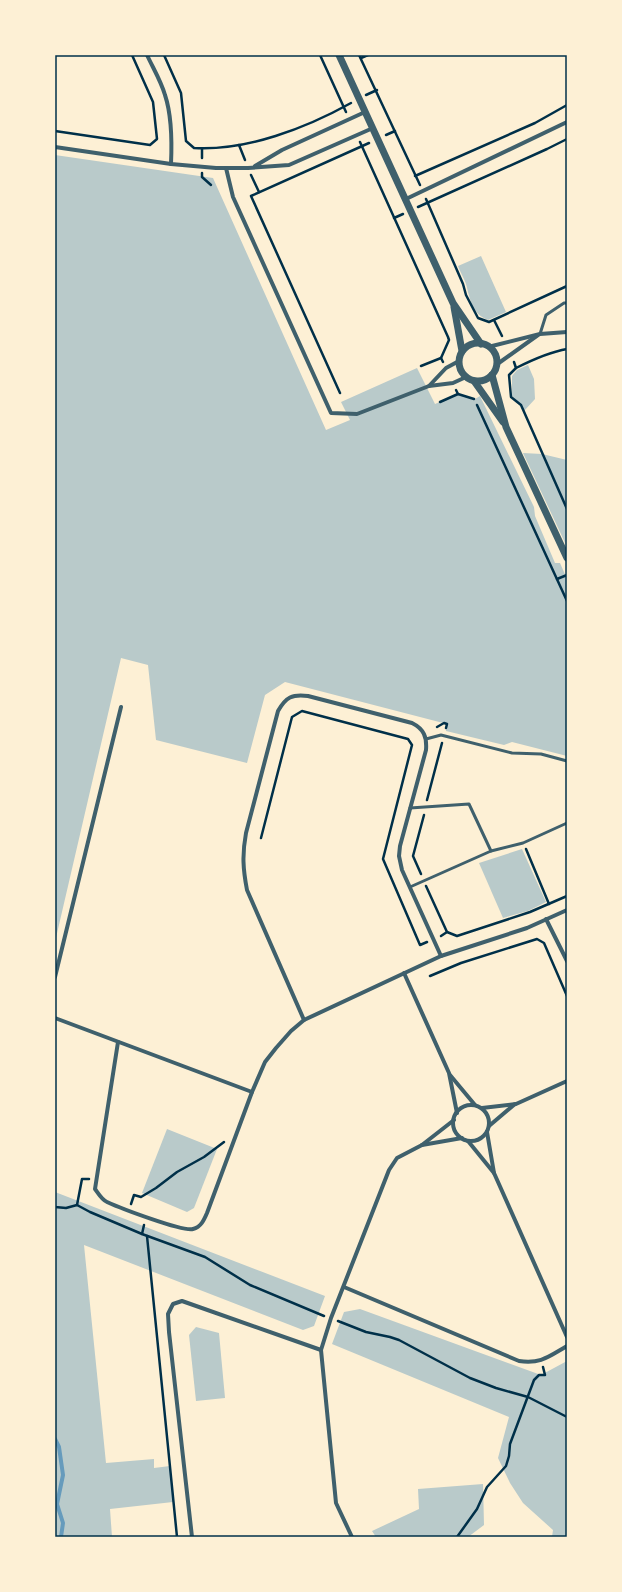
<svg xmlns="http://www.w3.org/2000/svg" width="622" height="1592" viewBox="0 0 622 1592" font-family="Montserrat,sans-serif">
	<style>
		.green { fill: #b9caca }
		.lines { fill: none; stroke-linecap: round; stroke-linejoin: round }
		.stream { stroke: #669bbc; stroke-width: 4 }
		.path { stroke: #003049; stroke-width: 2.5 }
		.service { stroke: #3f606c; stroke-width: 3 }
		.minor { stroke: #3f606c; stroke-width: 4 }
		.tertiary { stroke: #3f606c; stroke-width: 7 }
		.neatline { fill: none; stroke: #003049; stroke-width: 1.5 }
	</style>
	<rect width="100%" height="100%" fill="#fdf0d5"/>
	<!-- green -->
	<g class="green">
		<polygon points="55,155 213,178 326,430 350,420 341,402 417,368 435,404 458,394 475,399 480,396 534,507 535,516 555,563 560,563 567,579 567,756 512,742 504,745 446,731 447,724 285,682 265,695 247,763 156,740 148,665 121,658 55,942"/>
		<path d="M481,256L506,312L488,320C472,314 470,299 466,284C464,278 460,272 458,266Z"/>
		<polygon points="528,365 534,379 535,399 524,411 521,405 512,396 512,376 517,370"/>
		<polygon points="523,453 542,454 567,460 567,547"/>
		<polygon points="522,849 546,902 528,911 503,918 479,863"/>
		<polygon points="167,1129 217,1149 194,1208 187,1212 142,1193"/>
		<polygon points="55,1192 325,1296 314,1326 303,1330 84,1245 106,1463 154,1459 154,1468 170,1466 173,1502 110,1509 112,1537 55,1537"/>
		<polygon points="360,1309 541,1375 567,1361 567,1537 552,1537 553,1530 523,1503 510,1483 498,1458 509,1417 332,1344 344,1312"/>
		<polygon points="196,1327 219,1333 225,1398 196,1401 189,1335"/>
		<polygon points="483,1484 484,1525 468,1537 376,1537 372,1531 419,1509 418,1489"/>
	</g>
	<g class="lines">
		<!-- stream -->
		<polyline class="stream" points="55,1439 59,1447 63,1475 57,1504 63,1523 61,1537"/>
		<!-- path -->
		<g class="path">
			<path d="M164,55L181,93L186,141L194,148C247,151 306,128 351,103"/>
			<polyline points="320,55 346,112"/>
			<polyline points="359,55 420,185"/>
			<polyline points="361,58 368,55"/>
			<polyline points="366,95 377,90"/>
			<polyline points="55,131 150,145 157,139 153,102 132,55"/>
			<polyline points="386,135 395,131"/>
			<polyline points="360,142 448,337 449,340 441,358 443,362"/>
			<polyline points="239,145 245,160"/>
			<polyline points="202,149 202,158"/>
			<polyline points="202,173 202,177 211,185"/>
			<polyline points="251,175 259,192"/>
			<polyline points="415,176 535,123 567,105"/>
			<polyline points="426,199 463,284 466,295 478,318 489,322 567,286"/>
			<polyline points="418,207 547,149 567,139"/>
			<polyline points="394,218 403,214"/>
			<polyline points="494,320 502,336"/>
			<polyline points="514,362 516,368 509,375 511,397 521,405 567,509"/>
			<polyline points="421,366 441,358"/>
			<path d="M516,368C532,360 549,352 567,349"/>
			<polyline points="456,390 458,394 474,399"/>
			<polyline points="340,393 251,196 369,143"/>
			<polyline points="440,402 458,394"/>
			<polyline points="477,405 567,601"/>
			<polyline points="557,579 567,575"/>
			<polyline points="437,727 444,723 447,724 446,728"/>
			<polyline points="427,800 442,743"/>
			<polyline points="261,838 292,717 302,711 408,739 412,745 383,859 420,945 427,942"/>
			<polyline points="526,849 549,904"/>
			<polyline points="421,874 413,856 424,815"/>
			<polyline points="426,886 447,932 457,936 530,912 567,896"/>
			<polyline points="441,936 447,932"/>
			<polyline points="430,976 461,963 537,939 544,943 567,996"/>
			<polyline points="131,1204 134,1195 141,1197 156,1188 177,1172 204,1157 224,1142"/>
			<polyline points="77,1205 82,1179 89,1179"/>
			<polyline points="55,1207 66,1208 77,1205 90,1212 142,1234 205,1257 250,1285 324,1316"/>
			<polyline points="142,1234 144,1225"/>
			<polyline points="147,1236 177,1537"/>
			<polyline points="338,1321 366,1332 390,1337 399,1340 470,1378 496,1388 528,1397 567,1417"/>
			<polyline points="457,1537 477,1509 487,1487 506,1466 509,1456 510,1444 534,1380 539,1375 545,1375 543,1367"/>
		</g>
		<!-- service -->
		<g class="service">
			<polyline points="540,334 546,315 564,303 567,303"/>
			<polyline points="426,739 441,735 512,753 541,754 567,761"/>
			<polyline points="410,808 469,804 491,851"/>
			<polyline points="410,887 491,851 523,843 567,823"/>
		</g>
		<!-- minor -->
		<g class="minor">
			<path d="M147,55C153,68 161,81 165,95C172,116 172,142 171,164"/>
			<polyline points="55,147 171,164 216,168 248,168 289,165 373,128"/>
			<polyline points="255,166 282,150 365,112"/>
			<polyline points="226,168 233,197 331,413 357,414 429,386 453,383 466,377"/>
			<polyline points="406,199 567,122"/>
			<polyline points="488,347 540,334 567,332"/>
			<polyline points="496,365 538,335"/>
			<polyline points="429,386 446,368 459,361"/>
			<polyline points="546,919 567,961"/>
			<polyline points="404,973 449,1073 457,1113"/>
			<polyline points="55,977 121,707"/>
			<polyline points="55,1018 252,1092"/>
			<path d="M304,1020L247,890C243,869 242,855 246,833L278,711C286,697 292,694 308,696L412,723C424,729 427,737 426,750L400,846L399,856L402,870L441,956"/>
			<path d="M118,1042L95,1189C98,1193 102,1200 107,1202C120,1208 183,1232 193,1229C201,1227 204,1220 207,1213L252,1092L265,1062L276,1048L291,1031L304,1020L441,956L527,928L567,910"/>
			<polyline points="450,1075 475,1105"/>
			<circle cx="471" cy="1123" r="18"/>
			<polyline points="482,1108 516,1104 567,1081"/>
			<polyline points="489,1126 515,1104"/>
			<polyline points="487,1132 494,1173 567,1337"/>
			<polyline points="468,1141 494,1173"/>
			<polyline points="422,1145 462,1138"/>
			<path d="M344,1287L519,1361C541,1364 548,1357 567,1346"/>
			<polyline points="192,1537 169,1332 168,1314 173,1304 182,1301 321,1350"/>
			<polyline points="352,1537 336,1503 321,1350 331,1318 389,1170 397,1158 422,1145 454,1120"/>
		</g>
		<!-- tertiary -->
		<g class="tertiary">
			<polyline points="339,55 453,303 481,344"/>
			<polyline points="454,307 462,351"/>
			<circle cx="478" cy="362" r="19"/>
			<polyline points="492,375 506,427 567,558"/>
			<polyline points="474,381 503,422"/>
		</g>
	</g>
	<!-- border -->
	<rect width="622" height="1592" fill="none" stroke="#fdf0d5" stroke-width="112"/>
	<rect x="56" y="56" width="510" height="1480" class="neatline"/>
</svg>
